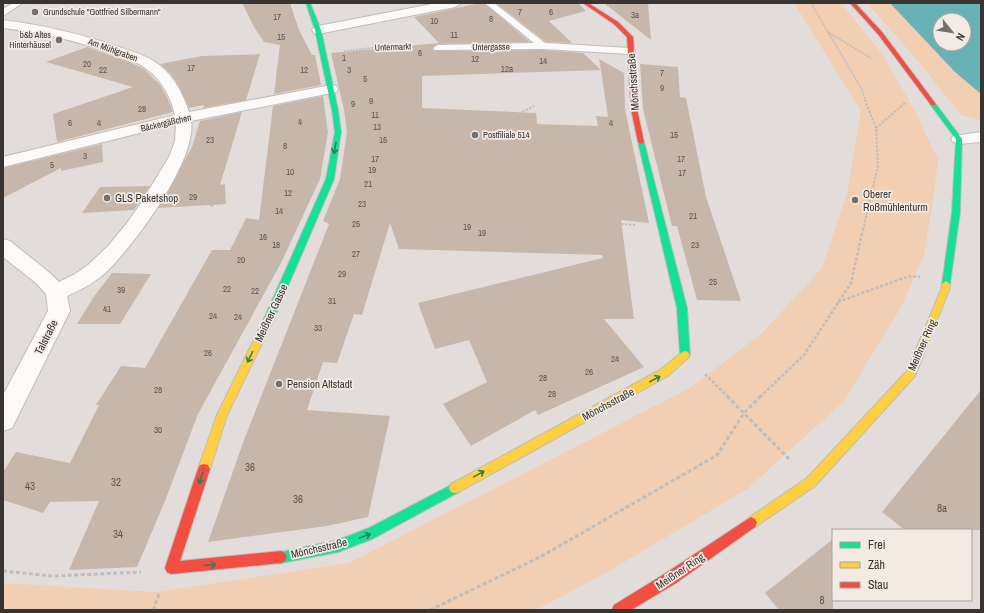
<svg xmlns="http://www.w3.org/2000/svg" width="984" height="613" viewBox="0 0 984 613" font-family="'Archivo Narrow',sans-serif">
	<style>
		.green { fill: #f2ceb2 }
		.water { fill: #68b1b6; fill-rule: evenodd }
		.building { fill: #c7b7aa; fill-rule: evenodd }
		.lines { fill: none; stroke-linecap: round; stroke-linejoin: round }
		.lane-casing { stroke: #bfbcb9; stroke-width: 2 }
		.street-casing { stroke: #bfbcb9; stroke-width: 2 }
		.fast-casing { stroke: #bfbcb9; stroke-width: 2 }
		.slow-casing { stroke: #bfbcb9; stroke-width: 2 }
		.jam-casing { stroke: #bfbcb9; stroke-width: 2 }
		.path-far3 { stroke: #c0bdbd; stroke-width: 1.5; stroke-dasharray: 2 1; stroke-linecap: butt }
		.path-far2 { stroke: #c0bdbd; stroke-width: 2; stroke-dasharray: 2.5 1.5; stroke-linecap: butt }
		.path-far1 { stroke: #c0bdbd; stroke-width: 2.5; stroke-dasharray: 3 2; stroke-linecap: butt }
		.path { stroke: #c0bdbd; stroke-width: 3; stroke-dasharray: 4 2.5; stroke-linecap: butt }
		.lane { fill: #fbfaf9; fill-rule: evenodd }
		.street { fill: #fbfaf9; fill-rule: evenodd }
		.fast { fill: #16e098; fill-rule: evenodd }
		.slow { fill: #ffcf43; fill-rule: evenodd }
		.jam { fill: #f24e42; fill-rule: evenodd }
		.oneway { stroke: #28815f }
		.poi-dot { fill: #736f6c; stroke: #f2eae3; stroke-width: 1.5 }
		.labels { text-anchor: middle; stroke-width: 3.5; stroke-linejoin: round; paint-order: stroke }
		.far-poi-label { font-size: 9px; fill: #373431; stroke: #f2eae3; text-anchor: start }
		.number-label { font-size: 9px; fill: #5b554f }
		.far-street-label { font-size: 9px; fill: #373431; stroke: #f2eae3 }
		.street-label { font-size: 11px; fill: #373431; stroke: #f2eae3 }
		.poi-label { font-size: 11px; fill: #373431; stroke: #f2eae3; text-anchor: start }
		.near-number-label { font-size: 11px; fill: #5b554f }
	</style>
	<rect width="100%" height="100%" fill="#e2ddda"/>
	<!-- green -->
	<g class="green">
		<polygon points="794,3 841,3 883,55 918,117 938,160 932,207 924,255 901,307 844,401 747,489 604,574 536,610 3,610 3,583 155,592 349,563 690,388 761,334 822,268 847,193 861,111"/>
		<polygon points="867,3 890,3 955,72 981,94 981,120 961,115 918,61"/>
	</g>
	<!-- water -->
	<path class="water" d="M890,3H981V94L955,72ZM940,20H964V44H940Z"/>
	<!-- building -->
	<g class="building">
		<polygon points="242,3 290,3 299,30 312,55 315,55 321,85 274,94 280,45 264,42 254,27"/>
		<path d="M480,3H484L530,42L438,44L432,48L434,51L543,50L583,53L601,70L599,59L624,73L625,109L649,223L621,220L634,319H604L644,367L538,415L535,410L471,446L443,404L487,382L469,340L435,349L418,303L603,258L602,255L399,249L390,223L362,315L354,314L337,363L323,362L307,410L390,416L368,517L327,526L208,542L244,440L329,224L323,221L340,179L347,132L344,110L331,53L439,43L414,17ZM601,70L608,117L596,116L598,126L537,124L536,113L422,108V76Z"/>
		<polygon points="496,3 578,3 586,11 549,21 572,43 546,42"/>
		<polygon points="604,3 648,3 651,40"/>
		<polygon points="87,47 130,62 144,69 161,86 167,97 173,112 57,142 53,114 133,87 46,62"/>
		<polygon points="260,54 246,100 203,108 204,105 189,108 178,85 170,73 160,64 202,56"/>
		<polygon points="640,64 678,67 680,97 686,98 706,197 741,301 697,300 677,226 672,226 643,109"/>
		<polygon points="323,96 328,132 320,179 281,263 198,414 165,501 137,567 69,570 99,501 50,502 43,513 3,500 3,472 16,452 70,463 99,405 96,405 121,366 145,368 212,250 230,250 246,218 259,220 273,106"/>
		<polygon points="242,112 220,185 225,184 226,204 213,205 213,207 209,205 158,208 192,147 200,121"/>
		<polygon points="102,144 103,162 61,171 61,168 3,198 3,168"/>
		<polygon points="150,186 134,210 82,213 100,187"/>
		<polygon points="112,273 151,274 120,324 77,324 93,298"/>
		<polygon points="981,390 981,530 905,530 882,512"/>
		<polygon points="833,539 833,610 779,610 765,593"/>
	</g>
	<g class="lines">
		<!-- lane casing -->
		<g class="lane-casing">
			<g id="lane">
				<polygon points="13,3 21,4 3,16 3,9"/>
				<polygon points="485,3 494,3 545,43 630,48 635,51 630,54 543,49 435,50 433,48 438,45 534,43"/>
			</g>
		</g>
		<!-- street casing -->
		<g class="street-casing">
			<g id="street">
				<polygon points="437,3 461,3 459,5 455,7 318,34 314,33 312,30 314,27 318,26"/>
				<path d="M3,20C43,25 81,34 119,47C133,52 146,55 158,64C174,76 183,94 189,112L331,85L336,86L338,89L336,92L191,121C198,159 132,249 104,274C93,284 80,290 67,296L70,311L12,428L3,431V395L48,311L46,294L36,283L3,257V239L10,241L50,273L59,282L75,274L88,265L108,246L127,223L141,203L169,157L175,141L176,124L3,167V157L175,115C171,98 163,82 149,71C138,61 124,58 110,53C75,40 40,32 3,28Z"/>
				<polygon points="981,132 981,142 959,144 953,142 951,139 953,136"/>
			</g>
		</g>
		<!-- fast casing -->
		<g class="fast-casing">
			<g id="fast">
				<polygon points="306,3 310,3 321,30 338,110 341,132 334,179 273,321 271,323 265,323 263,321 326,179 335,132 332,110 315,30"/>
				<polygon points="931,103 935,103 962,139 960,212 950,284 946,287 942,284 952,212 956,139 930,104"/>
				<polygon points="641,140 644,142 687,308 690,355 688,358 685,359 682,358 680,355 677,308 638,142"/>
				<polygon points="455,483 459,484 461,488 459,492 372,539 338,552 281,563 277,561 275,557 277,553 338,540 369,528"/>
			</g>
		</g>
		<!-- slow casing -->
		<g class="slow-casing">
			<g id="slow">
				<polygon points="946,281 950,284 949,290 915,376 815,486 755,527 751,529 747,527 745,523 747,519 807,478 907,371 941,290 942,284"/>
				<polygon points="268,318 271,319 273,321 227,415 210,469 208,473 204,474 200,473 198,469 217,415 263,321 265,319"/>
				<polygon points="685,351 688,352 690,355 688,358 668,376 459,492 455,493 451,492 449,488 451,484 660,370 682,352"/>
			</g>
		</g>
		<!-- jam casing -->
		<g class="jam-casing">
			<g id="jam">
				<polygon points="583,3 588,3 618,22 633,37 637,109 644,142 643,143 641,144 638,142 631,109 627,37 614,24"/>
				<polygon points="850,3 855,3 882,32 935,103 935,105 931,105 878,34"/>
				<polygon points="204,464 208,465 210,469 180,561 281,551 285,553 287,557 285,561 281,563 171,574 167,572 165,568 198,469 200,465"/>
				<polygon points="751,517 755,519 757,523 755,527 676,583 631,610 612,610 614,605 666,573"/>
			</g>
		</g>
		<!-- path-far3 -->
		<g class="path-far3">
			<polyline points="811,3 861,88 866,101"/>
			<polyline points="631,6 634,10"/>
			<polyline points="257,11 287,6"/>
			<polyline points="829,33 871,58"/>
			<polyline points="344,51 387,46 419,47"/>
		</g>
		<!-- path-far2 -->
		<g class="path-far2">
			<polyline points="511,116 515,116 534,106"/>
			<polyline points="876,128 905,103"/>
			<polyline points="621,224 635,225"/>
			<polyline points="863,230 878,166 876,128 865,100"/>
		</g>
		<!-- path-far1 -->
		<g class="path-far1">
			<polyline points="838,302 909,276 920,277"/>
			<polyline points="705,374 728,397"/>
			<polyline points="760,397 804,355 851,283 863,229"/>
		</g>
		<!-- path -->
		<g class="path">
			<polyline points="727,396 791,461"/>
			<polyline points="3,571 53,576 141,572"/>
			<polyline points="153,610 159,594"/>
			<polyline points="430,610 542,556 717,455 744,413 761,396"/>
		</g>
		<!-- lane -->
		<use href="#lane" class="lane"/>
		<!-- street -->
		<use href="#street" class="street"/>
		<!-- fast -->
		<use href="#fast" class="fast"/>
		<!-- slow -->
		<use href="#slow" class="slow"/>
		<!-- jam -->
		<use href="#jam" class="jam"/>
	</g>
	<!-- one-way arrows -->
	<defs><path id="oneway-shaft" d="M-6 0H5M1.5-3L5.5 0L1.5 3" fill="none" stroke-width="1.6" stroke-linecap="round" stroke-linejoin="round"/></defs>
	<g class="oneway">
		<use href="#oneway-shaft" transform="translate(335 148) rotate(100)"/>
		<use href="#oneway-shaft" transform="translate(250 357) rotate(116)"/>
		<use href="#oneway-shaft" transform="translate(655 379) rotate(-28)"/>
		<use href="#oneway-shaft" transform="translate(479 474) rotate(-29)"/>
		<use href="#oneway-shaft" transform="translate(201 478) rotate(108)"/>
		<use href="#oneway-shaft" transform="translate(365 536) rotate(-20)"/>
		<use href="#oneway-shaft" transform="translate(210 565) rotate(-5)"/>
	</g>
	<!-- markers -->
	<g class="poi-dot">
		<circle cx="35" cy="12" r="4"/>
		<circle cx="59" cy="40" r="4"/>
		<circle cx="475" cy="135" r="4"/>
		<circle cx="107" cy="198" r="4"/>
		<circle cx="855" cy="200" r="4"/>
		<circle cx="279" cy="384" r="4"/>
	</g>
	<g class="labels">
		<!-- far-poi labels -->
		<g class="far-poi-label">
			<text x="43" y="15">Grundschule "Gottfried Silbermann"</text>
			<text x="51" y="38" text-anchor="end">b&amp;b Altes<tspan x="51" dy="10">Hinterhäusel</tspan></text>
			<text x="483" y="138">Postfiliale 514</text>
		</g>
		<!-- number labels -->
		<g class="number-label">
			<text x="520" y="15">7</text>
			<text x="551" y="15">6</text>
			<text x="635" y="18">3a</text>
			<text x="277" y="20">17</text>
			<text x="491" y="22">8</text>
			<text x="434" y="24">10</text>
			<text x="454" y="38">11</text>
			<text x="281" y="40">15</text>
			<text x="420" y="56">6</text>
			<text x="344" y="61">1</text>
			<text x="475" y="62">12</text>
			<text x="543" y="64">14</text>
			<text x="87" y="67">20</text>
			<text x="191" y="71">17</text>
			<text x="507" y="72">12a</text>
			<text x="103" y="73">22</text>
			<text x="304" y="73">12</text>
			<text x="349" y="73">3</text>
			<text x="662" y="76">7</text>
			<text x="365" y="82">5</text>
			<text x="662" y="91">9</text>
			<text x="371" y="104">9</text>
			<text x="353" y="107">9</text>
			<text x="142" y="112">28</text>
			<text x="375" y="118">11</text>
			<text x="300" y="125">4</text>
			<text x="70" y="126">6</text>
			<text x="99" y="126">4</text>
			<text x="611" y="126">4</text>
			<text x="377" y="130">13</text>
			<text x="674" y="138">15</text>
			<text x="210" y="143">23</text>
			<text x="383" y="143">15</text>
			<text x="285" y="149">8</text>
			<text x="85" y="159">3</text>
			<text x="375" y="162">17</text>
			<text x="681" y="162">17</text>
			<text x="52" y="168">5</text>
			<text x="372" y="173">19</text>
			<text x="290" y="175">10</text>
			<text x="682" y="176">17</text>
			<text x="368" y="187">21</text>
			<text x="288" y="196">12</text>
			<text x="193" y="200">29</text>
			<text x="362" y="207">23</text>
			<text x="279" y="214">14</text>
			<text x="693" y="219">21</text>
			<text x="356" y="227">25</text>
			<text x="467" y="230">19</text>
			<text x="482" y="236">19</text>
			<text x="263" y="240">16</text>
			<text x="276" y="248">18</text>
			<text x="695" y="248">23</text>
			<text x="356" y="257">27</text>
			<text x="241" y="263">20</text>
			<text x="342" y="277">29</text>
			<text x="713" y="285">25</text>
			<text x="227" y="292">22</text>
			<text x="121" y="293">39</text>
			<text x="255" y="294">22</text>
			<text x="332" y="304">31</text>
			<text x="107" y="312">41</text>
			<text x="213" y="319">24</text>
			<text x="238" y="320">24</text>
			<text x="318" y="331">33</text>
			<text x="208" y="356">26</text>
			<text x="615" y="362">24</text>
			<text x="589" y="375">26</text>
			<text x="543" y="381">28</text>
			<text x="158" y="393">28</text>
			<text x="552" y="397">28</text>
			<text x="158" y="433">30</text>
		</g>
		<!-- far-street labels -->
		<g class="far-street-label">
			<text transform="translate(393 47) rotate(-2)" y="3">Untermarkt</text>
			<text transform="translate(491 47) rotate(-1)" y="3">Untergasse</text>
			<text transform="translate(113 50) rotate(20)" y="3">Am Mühlgraben</text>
			<text transform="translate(166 123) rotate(-13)" y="3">Bäckergäßchen</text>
		</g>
		<!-- street labels -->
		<g class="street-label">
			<text transform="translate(633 82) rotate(-94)" y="4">Mönchsstraße</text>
			<text transform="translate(271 313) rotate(-65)" y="4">Meißner Gasse</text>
			<text transform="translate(46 337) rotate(-63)" y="4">Talstraße</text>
			<text transform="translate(922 345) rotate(-66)" y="4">Meißner Ring</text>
			<text transform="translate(608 404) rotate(-28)" y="4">Mönchsstraße</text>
			<text transform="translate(319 548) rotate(-13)" y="4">Mönchsstraße</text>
			<text transform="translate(680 571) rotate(-34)" y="4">Meißner Ring</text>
		</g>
		<!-- poi labels -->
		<g class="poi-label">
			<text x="863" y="198">Oberer<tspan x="863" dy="13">Roßmühlenturm</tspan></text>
			<text x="115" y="202">GLS Paketshop</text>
			<text x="287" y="388">Pension Altstadt</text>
		</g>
		<!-- near-number labels -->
		<g class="near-number-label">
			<text x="250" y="471">36</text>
			<text x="116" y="486">32</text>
			<text x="30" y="490">43</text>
			<text x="298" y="503">36</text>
			<text x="942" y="512">8a</text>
			<text x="118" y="538">34</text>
			<text x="822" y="604">8</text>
		</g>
	</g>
	<!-- border -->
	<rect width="984" height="613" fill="none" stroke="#373431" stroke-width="8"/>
	<!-- legend -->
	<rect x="832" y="529" width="140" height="72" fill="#f2eae3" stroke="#a7a19c"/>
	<rect x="840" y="542" width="20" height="6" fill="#16e098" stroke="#a7a19c"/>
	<text x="868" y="549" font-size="12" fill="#373431">Frei</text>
	<rect x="840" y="562" width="20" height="6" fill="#ffcf43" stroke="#a7a19c"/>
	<text x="868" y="569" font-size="12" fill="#373431">Zäh</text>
	<rect x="840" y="582" width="20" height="6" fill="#f24e42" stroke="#a7a19c"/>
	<text x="868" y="589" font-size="12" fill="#373431">Stau</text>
	<!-- north arrow -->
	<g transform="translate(952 32) rotate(120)"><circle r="19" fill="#f2eae3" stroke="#a7a19c"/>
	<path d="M0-3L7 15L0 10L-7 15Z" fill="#736f6c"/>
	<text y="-6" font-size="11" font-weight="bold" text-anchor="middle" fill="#373431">N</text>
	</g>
</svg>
